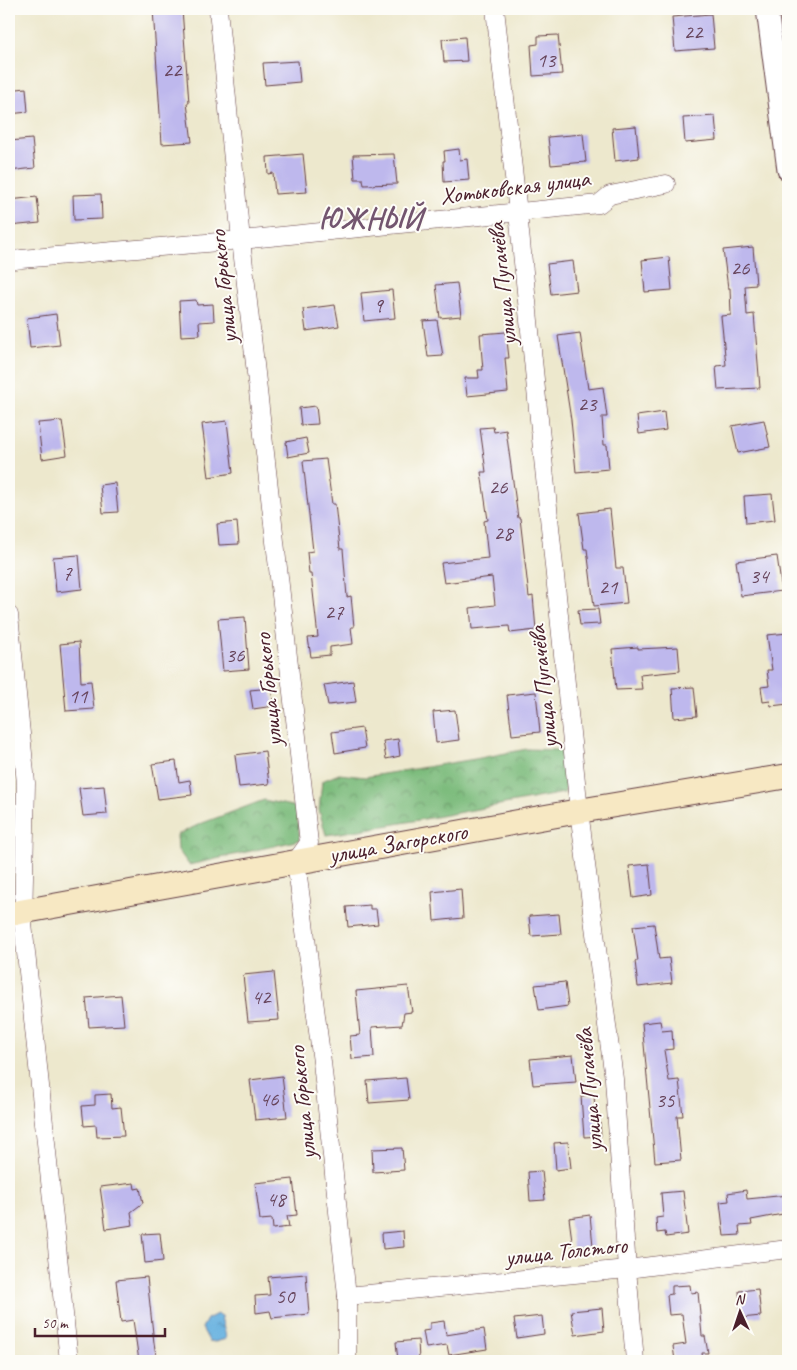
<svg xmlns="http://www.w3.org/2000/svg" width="797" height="1370" viewBox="0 0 797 1370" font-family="Caveat,sans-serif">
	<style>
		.forest { fill: url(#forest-crowns); stroke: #646e54 }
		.water { fill: url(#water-ripples); stroke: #5a6886 }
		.building { fill: #beb8ed }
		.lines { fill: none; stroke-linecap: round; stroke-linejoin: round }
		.minor-casing { stroke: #623d43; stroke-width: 19 }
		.tertiary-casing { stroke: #623d43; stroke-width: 23 }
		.secondary-casing { stroke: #623d43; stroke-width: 26 }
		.minor { stroke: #fff; stroke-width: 18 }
		.tertiary { stroke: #fff; stroke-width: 21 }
		.secondary { stroke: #f7e8c3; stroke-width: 24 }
		.labels { text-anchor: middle; stroke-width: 4; stroke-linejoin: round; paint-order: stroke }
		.number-label { font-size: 21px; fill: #67455c }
		.street-label { font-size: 24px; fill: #4a1f2b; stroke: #fdfcf7 }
		.district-label { font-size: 29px; font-weight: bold; letter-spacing: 1px; fill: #73556f; stroke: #fdfcf7 }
	</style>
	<defs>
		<pattern id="forest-crowns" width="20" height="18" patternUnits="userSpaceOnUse" patternTransform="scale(1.25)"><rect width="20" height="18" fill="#7dbc7d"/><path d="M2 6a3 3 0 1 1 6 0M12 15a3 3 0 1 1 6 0" fill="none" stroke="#689867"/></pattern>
		<pattern id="water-ripples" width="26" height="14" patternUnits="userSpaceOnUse" patternTransform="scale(1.25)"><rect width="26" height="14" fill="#69b2e0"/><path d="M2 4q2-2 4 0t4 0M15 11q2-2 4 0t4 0" fill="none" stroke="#5890b6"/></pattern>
	</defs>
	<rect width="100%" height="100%" fill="#fdfcf7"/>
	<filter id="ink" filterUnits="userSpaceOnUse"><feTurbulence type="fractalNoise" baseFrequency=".02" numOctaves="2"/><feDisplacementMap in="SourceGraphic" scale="10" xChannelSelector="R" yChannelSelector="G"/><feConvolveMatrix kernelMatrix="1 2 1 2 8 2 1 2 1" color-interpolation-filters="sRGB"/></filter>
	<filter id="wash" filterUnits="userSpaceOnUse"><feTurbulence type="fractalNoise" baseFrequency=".0096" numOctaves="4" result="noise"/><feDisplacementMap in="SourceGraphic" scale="20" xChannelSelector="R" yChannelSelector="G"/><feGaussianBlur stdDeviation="1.12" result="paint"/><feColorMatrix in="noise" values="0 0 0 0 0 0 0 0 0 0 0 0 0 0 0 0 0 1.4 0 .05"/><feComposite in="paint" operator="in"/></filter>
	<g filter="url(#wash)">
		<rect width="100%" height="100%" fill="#ede8cd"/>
		<!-- forest -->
		<g class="forest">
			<path d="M527,749L560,750C567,764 571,778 564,793C485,807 406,824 326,835L319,810L322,781L339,774L365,777L475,759Z"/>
			<polygon points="264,800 296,807 300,840 189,865 178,850 177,835 200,824"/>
		</g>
		<!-- water -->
		<path class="water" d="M217,1314L221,1316C222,1324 226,1331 226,1339L215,1342L209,1341L202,1328L207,1319Z"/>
		<g id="blocks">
			<!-- building -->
			<g class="building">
				<polygon points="153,9 182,9 189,103 187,103 192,142 162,144"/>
				<polygon points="711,14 714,48 675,51 672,17"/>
				<polygon points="558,35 562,74 533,76 531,45 538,44 538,36"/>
				<polygon points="465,37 467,61 444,62 442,39"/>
				<polygon points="298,61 300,82 265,85 263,63"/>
				<polygon points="26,88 28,112 9,114 9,90"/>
				<polygon points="715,116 717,140 685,143 683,118"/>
				<polygon points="636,126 639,158 615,161 612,128"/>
				<polygon points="583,134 586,162 551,165 548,137"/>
				<polygon points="32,139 35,168 9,171 9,141"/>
				<polygon points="459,149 460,160 467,159 469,180 444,182 443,161 445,161 444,151"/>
				<polygon points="303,154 307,192 275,194 273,173 268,174 267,157"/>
				<polygon points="394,154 397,184 364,185 363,179 355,179 353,155"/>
				<polygon points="101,194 102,219 74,220 73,195"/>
				<polygon points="37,197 40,223 9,226 9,200"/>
				<polygon points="753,247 756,285 745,286 747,315 754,314 760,388 718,390 716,366 726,365 721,316 731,315 730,288 728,288 723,250"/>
				<polygon points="669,257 672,290 645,292 642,260"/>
				<polygon points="573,261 577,291 551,294 547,264"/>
				<polygon points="457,283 461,316 440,318 436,285"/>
				<polygon points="392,290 395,318 364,321 361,293"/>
				<polygon points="196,300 197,305 213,304 214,321 199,322 200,335 181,336 179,301"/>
				<polygon points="335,305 339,326 306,331 303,309"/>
				<polygon points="56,314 60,345 30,348 27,318"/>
				<polygon points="437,320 443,356 428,357 423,321"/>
				<polygon points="506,332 509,358 505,358 508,392 467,396 465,378 479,378 478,370 483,370 480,334"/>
				<polygon points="580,333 588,389 603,387 607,417 602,417 604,445 607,445 609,469 576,472 571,420 558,336"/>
				<polygon points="316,406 318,424 301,425 299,408"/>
				<polygon points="664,412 666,430 639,434 637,416"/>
				<polygon points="764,420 770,447 738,453 732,426"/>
				<polygon points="62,421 67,455 42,459 38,423"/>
				<polygon points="227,421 233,473 209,477 202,424"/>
				<polygon points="493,427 494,432 506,430 518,518 520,518 529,597 533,596 536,630 510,633 509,626 472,629 470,608 495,605 492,577 444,583 441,563 488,558 484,521 488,520 481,472 486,472 480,428"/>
				<polygon points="306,438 309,453 288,457 286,442"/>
				<polygon points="326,459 332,504 335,504 340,549 343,549 347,597 351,596 354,627 351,627 353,644 330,647 330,655 311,657 308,638 318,637 311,574 309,574 307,552 313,551 303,461"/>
				<polygon points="115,483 118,512 103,513 100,485"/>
				<polygon points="772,494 775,520 746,523 744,496"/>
				<polygon points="610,509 616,568 623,568 627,603 594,606 587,549 584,549 579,513"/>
				<polygon points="237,522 239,544 219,545 217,524"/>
				<polygon points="79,555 82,589 56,592 53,557"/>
				<polygon points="777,556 782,591 741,596 736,561"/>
				<polygon points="598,609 600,624 580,625 578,610"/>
				<polygon points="245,617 249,669 223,671 218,619"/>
				<polygon points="788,633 788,704 771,706 770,701 763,702 761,687 769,686 767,670 772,670 767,635"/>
				<polygon points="79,642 81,682 91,681 94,709 66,711 60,644"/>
				<polygon points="638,647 638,649 678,647 680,671 640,675 642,689 616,690 612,649"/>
				<polygon points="353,681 356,702 328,705 324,685"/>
				<polygon points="694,687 697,716 674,718 672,688"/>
				<polygon points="271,688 274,706 253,709 250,690"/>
				<polygon points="536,692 540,732 512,735 507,695"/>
				<polygon points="455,710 459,740 436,743 433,712"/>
				<polygon points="362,728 365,748 335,753 332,732"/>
				<polygon points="398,739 400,756 386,759 383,741"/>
				<polygon points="265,751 269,784 239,787 235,755"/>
				<polygon points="176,761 179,782 190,780 192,795 158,799 152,764"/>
				<polygon points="104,786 107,814 83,816 79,788"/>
				<polygon points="649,864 652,895 633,898 629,866"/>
				<polygon points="461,889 463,918 434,921 432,892"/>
				<polygon points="370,905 370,909 376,909 378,924 348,927 346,907"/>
				<polygon points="559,914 561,934 531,936 529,916"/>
				<polygon points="654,924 659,959 669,958 672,983 638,987 635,961 638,961 633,926"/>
				<polygon points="274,972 279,1020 248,1022 243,975"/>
				<polygon points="565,982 568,1006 539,1010 535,985"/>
				<polygon points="408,986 412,1012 404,1013 402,1025 372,1027 374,1057 352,1059 350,1036 360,1035 356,991"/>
				<polygon points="121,995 124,1025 89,1027 86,998"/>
				<polygon points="660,1021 662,1031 672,1030 673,1049 664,1050 669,1081 679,1080 683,1116 677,1116 681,1160 655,1162 642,1023"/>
				<polygon points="573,1055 576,1082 533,1085 530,1059"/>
				<polygon points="282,1076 287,1117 255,1120 250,1080"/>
				<polygon points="406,1078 409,1100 369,1103 367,1081"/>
				<polygon points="111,1094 112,1108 121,1107 124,1136 97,1137 96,1125 84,1126 82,1106 95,1105 95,1095"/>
				<polygon points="594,1095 596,1122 600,1122 601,1136 584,1137 581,1096"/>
				<polygon points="568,1142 571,1168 556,1170 554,1143"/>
				<polygon points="402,1148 404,1170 373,1172 372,1149"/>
				<polygon points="542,1171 545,1200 530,1201 528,1172"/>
				<polygon points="293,1179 297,1215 287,1216 289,1227 273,1229 272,1219 260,1220 255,1183"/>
				<polygon points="134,1183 135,1189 140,1188 143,1203 131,1212 133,1225 106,1229 100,1187"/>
				<polygon points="746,1190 747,1199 788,1195 788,1213 751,1220 752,1225 739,1226 740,1235 724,1236 720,1202 729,1201 728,1193"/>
				<polygon points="683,1191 688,1234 666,1237 665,1232 657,1233 656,1218 663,1217 661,1193"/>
				<polygon points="590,1215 593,1246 573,1248 569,1218"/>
				<polygon points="403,1231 404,1247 383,1249 382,1233"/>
				<polygon points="160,1233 163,1261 145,1263 142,1234"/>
				<polygon points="306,1274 309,1314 272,1318 270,1311 256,1313 255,1296 270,1295 268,1277"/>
				<polygon points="147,1277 154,1343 157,1361 139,1361 133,1320 121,1322 116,1280"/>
				<polygon points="690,1285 691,1293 698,1292 702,1336 705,1336 708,1353 702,1353 703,1361 675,1361 673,1346 686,1344 682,1314 669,1315 667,1295 672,1294 672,1286"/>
				<polygon points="758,1289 761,1316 741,1318 739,1291"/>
				<polygon points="602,1308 604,1331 575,1335 571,1311"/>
				<polygon points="542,1316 544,1334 517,1338 514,1319"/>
				<polygon points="444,1321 446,1335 484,1329 487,1349 449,1355 447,1345 426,1348 423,1331 430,1330 430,1323"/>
				<polygon points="418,1340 419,1361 398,1361 396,1342"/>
			</g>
		</g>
	</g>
	<g filter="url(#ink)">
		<use href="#blocks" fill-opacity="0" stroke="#623d43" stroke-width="1"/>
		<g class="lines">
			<!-- minor casing -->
			<g class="minor-casing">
				<g id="minor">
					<polyline points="218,9 241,240 309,843 296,861 322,1062 347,1296 347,1361"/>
					<polyline points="495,9 518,213 579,811 614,1079 627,1269 635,1361"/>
					<polyline points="9,261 21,259 241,240 599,204 610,195 666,184"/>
					<polyline points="9,615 26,783 23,924 69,1361"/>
					<polyline points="347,1296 627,1269 788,1249"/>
				</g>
			</g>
			<!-- tertiary casing -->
			<g class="tertiary-casing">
				<polyline id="tertiary" points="767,9 788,170"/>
			</g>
			<!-- secondary casing -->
			<g class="secondary-casing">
				<polyline id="secondary" points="9,914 579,811 788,776"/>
			</g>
			<!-- minor -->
			<use href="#minor" class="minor"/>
			<!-- tertiary -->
			<use href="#tertiary" class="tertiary"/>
			<!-- secondary -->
			<use href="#secondary" class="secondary"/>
		</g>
	</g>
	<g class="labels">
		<!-- number labels -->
		<g class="number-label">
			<text x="693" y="39">22</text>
			<text x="546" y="67">13</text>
			<text x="172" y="77">22</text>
			<text x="740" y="275">26</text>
			<text x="378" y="312">9</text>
			<text x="587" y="411">23</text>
			<text x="498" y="494">26</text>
			<text x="503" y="540">28</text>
			<text x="67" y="580">7</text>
			<text x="759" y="583">34</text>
			<text x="608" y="594">21</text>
			<text x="334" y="619">27</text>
			<text x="235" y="662">36</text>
			<text x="78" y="703">11</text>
			<text x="261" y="1004">42</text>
			<text x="269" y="1106">46</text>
			<text x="665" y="1107">35</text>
			<text x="276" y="1206">48</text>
			<text x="285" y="1303">50</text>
		</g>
		<!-- street labels -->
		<g class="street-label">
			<text transform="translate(515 187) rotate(-7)" y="8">Хотьковская улица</text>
			<text transform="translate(502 284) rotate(-96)" y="8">улица Пугачёва</text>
			<text transform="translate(223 287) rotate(-96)" y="8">улица Горького</text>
			<text transform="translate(543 687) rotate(-96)" y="8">улица Пугачёва</text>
			<text transform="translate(268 690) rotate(-96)" y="8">улица Горького</text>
			<text transform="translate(398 843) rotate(-10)" y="8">улица Загорского</text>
			<text transform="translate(589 1090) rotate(-95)" y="8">улица Пугачёва</text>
			<text transform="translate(302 1103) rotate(-96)" y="8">улица Горького</text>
			<text transform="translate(566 1251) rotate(-6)" y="8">улица Толстого</text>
		</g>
		<!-- district labels -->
		<g class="district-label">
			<text x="371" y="228">ЮЖНЫЙ</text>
		</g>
	</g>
	<!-- margin -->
	<rect width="797" height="1370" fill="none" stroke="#fdfcf7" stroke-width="30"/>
	<!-- north arrow -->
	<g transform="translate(740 1312) rotate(357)" stroke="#fdfcf7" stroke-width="4" paint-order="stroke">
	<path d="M0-4L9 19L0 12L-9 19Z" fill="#4a1f2b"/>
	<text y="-8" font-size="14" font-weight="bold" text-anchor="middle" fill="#4a1f2b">N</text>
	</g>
	<!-- scale -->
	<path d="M35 1328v8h130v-8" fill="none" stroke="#4a1f2b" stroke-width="2.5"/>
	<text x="42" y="1328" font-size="15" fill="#4a1f2b" stroke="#fdfcf7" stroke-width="4" paint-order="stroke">50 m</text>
</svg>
